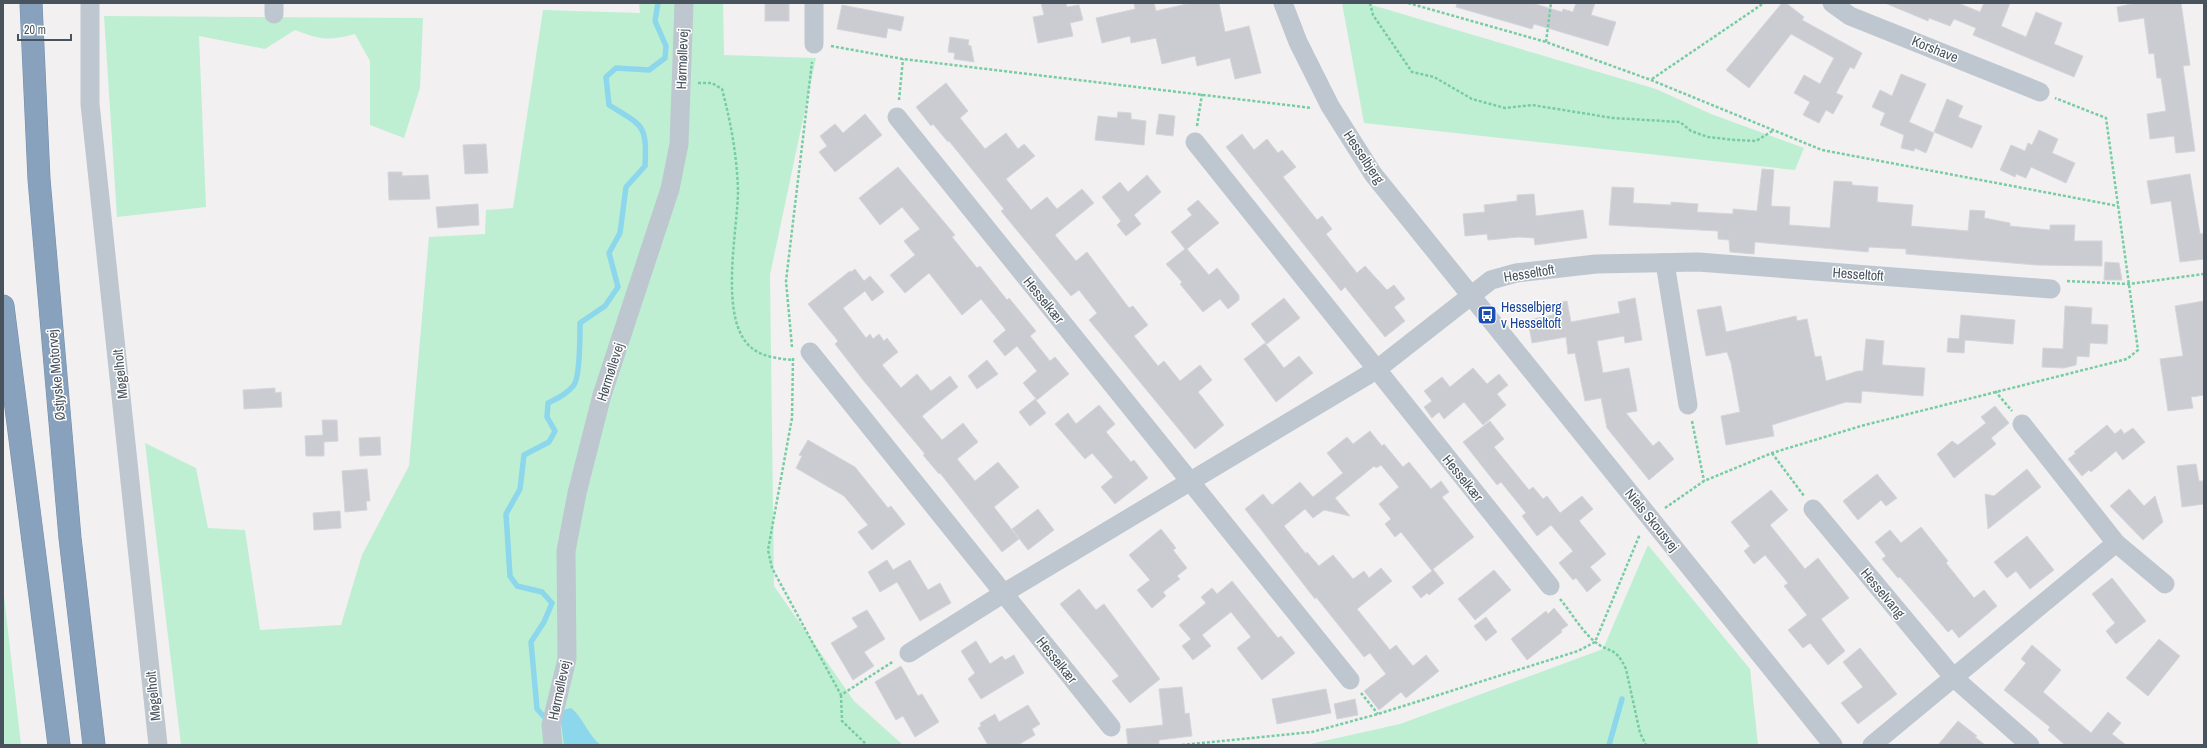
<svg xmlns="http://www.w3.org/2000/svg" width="2207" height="748" viewBox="0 0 2207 748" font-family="'Archivo Narrow',sans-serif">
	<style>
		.green { fill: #bfefd2 }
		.water { fill: #8dd7ec }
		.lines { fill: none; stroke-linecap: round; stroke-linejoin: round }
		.stream { stroke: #8dd7ec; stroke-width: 5.5 }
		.building { fill: #caccd2; stroke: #d4d6db }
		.motorway-casing { stroke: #738daa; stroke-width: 23 }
		.path { stroke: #77cda3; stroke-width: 2.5; stroke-dasharray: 3 2; stroke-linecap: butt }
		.minor { stroke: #bec7cf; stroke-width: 19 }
		.motorway { stroke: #88a2be; stroke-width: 22 }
		.labels { text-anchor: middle; stroke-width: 3; stroke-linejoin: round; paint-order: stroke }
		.street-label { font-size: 14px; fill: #48535d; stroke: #fff }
		.transit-label { font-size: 14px; fill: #164399; stroke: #fff; text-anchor: start }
	</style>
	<rect width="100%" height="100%" fill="#f2f0f0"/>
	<!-- green -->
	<g class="green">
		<polygon points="639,3 723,3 724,55 816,58 770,275 774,586 854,701 903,745 181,745 145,443 196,468 208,528 245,530 260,630 341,625 362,555 409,466 429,237 485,234 486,210 513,208 543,10 640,13"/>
		<polygon points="1342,3 1365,3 1656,89 1711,114 1804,148 1795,170 1364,123"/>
		<path d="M104,16L423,18L420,88L404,138L370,125V61L355,34C328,41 321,40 295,30L265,49L199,36L206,207L117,217Z"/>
		<polygon points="1648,545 1750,669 1758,745 1306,745 1400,724 1603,649"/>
		<polygon points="3,587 21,745 3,745"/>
	</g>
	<!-- water -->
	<path class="water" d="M571,708C584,718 588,736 601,745H564L560,716L563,710Z"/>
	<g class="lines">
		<!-- stream -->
		<g class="stream">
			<path d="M547,720L537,709L531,642L544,622L552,603L542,592L517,586L510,576L506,514L520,489L524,455L549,442L555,431L547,417L548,403C558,398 567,394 574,385C580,376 580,336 580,323L605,306L618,287L609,253L620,233L626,187L645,166C647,124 643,126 609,105L606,77L616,68L649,70L665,58L666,46L655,21L658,3"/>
			<polyline points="1609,745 1622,699"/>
		</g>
	</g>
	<!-- building -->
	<g class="building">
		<rect x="765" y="3" width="24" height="18"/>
		<polygon points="1041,3 1066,3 1067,7 1079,5 1083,20 1070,23 1073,36 1038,43 1033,17 1044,15"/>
		<polygon points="1134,3 1154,3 1156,11 1191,3 1219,3 1225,32 1249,26 1261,73 1235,79 1230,58 1197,66 1195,56 1162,64 1156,38 1131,43 1130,36 1102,43 1096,18 1135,9"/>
		<polygon points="1457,3 1532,3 1562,12 1563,9 1573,12 1576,3 1595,3 1591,15 1616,22 1608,46 1534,24 1532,29 1456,7"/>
		<polygon points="1782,3 1786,3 1804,17 1802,20 1862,53 1854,69 1850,67 1836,93 1843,96 1833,114 1826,110 1819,123 1803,115 1810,102 1794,93 1804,75 1820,84 1834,58 1791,34 1749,88 1726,70"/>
		<polygon points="1885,3 1958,3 1980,12 1984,3 2010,3 2001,26 2026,37 2036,12 2062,23 2054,44 2083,56 2074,77 1973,35 1976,28 1954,19 1950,26 1929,18 1928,21"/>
		<polygon points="2136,3 2181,3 2190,65 2183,66 2195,151 2176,153 2174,136 2150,139 2147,114 2166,111 2161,78 2157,78 2154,53 2149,54 2144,18 2119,22 2117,7"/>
		<polygon points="842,5 904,17 901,31 888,28 886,38 837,29"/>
		<polygon points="950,37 969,40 968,45 971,46 974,62 954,59 955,53 948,52"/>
		<polygon points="1901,74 1926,84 1909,122 1934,133 1926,153 1915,148 1914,151 1901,148 1904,135 1880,125 1885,113 1872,107 1880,90 1892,96"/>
		<polygon points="946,83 968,111 960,118 985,149 1006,133 1018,149 1024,144 1035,156 1006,179 1031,210 1047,197 1057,209 1082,189 1094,203 1055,235 1076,261 1087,252 1129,308 1133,306 1148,325 1134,336 1158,366 1164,361 1180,381 1200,365 1212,380 1198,392 1224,425 1195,449 1089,320 1097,313 1079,290 1071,296 1001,211 1004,209 949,141 948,142 933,124 931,126 916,107"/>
		<polygon points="1947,99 1963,106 1958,117 1982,126 1972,148 1934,132"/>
		<polygon points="1118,112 1131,113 1131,119 1146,121 1144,145 1095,140 1098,116 1117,118"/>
		<polygon points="865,114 882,135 835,172 819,152 827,146 820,136 835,124 843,133"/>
		<polygon points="1159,114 1175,116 1173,136 1156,134"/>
		<polygon points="2039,130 2058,139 2052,153 2075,163 2066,183 2031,167 2026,178 2016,174 2015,177 2000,170 2011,145 2025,151 2028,143 2032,145"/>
		<polygon points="1242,134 1254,150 1267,139 1278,153 1282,150 1296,167 1283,177 1317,220 1322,216 1332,229 1326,234 1357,273 1365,266 1387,290 1394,285 1405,299 1394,307 1405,321 1385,337 1345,287 1341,291 1226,147"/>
		<polygon points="486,144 488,173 465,174 463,145"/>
		<polygon points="898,167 955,235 952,237 977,268 980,266 1007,300 1009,298 1036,331 1030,336 1050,361 1055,357 1069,374 1037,400 1023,383 1037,371 1017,346 1005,356 993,341 1006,330 981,299 962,315 929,273 905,293 890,275 915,255 904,241 920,229 902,207 880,225 859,198"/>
		<polygon points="1762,169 1774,170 1771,206 1790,207 1789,225 1830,228 1834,181 1852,182 1852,185 1878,187 1877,202 1913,205 1911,226 1968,231 1970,210 1985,211 1984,218 2010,223 2010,226 2050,230 2050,225 2075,225 2074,241 2102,241 2102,266 2036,265 1906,254 1906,249 1869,247 1868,252 1755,242 1754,254 1730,252 1729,240 1718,239 1718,231 1609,225 1612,187 1634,188 1633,203 1671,205 1671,202 1698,204 1697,212 1733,214 1733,209 1757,211"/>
		<polygon points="388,172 402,172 402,176 428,175 430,199 389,200"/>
		<polygon points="2190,174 2200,234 2204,233 2204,259 2180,262 2171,201 2151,204 2147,181"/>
		<polygon points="1147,175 1161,192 1134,215 1141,224 1126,236 1117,225 1121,221 1102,197 1120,182 1128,192"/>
		<polygon points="1534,194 1536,216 1583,210 1587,238 1535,245 1534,238 1519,237 1488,240 1487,234 1465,236 1463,214 1485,212 1484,205 1517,201 1517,195"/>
		<polygon points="1198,200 1219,223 1187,249 1209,275 1217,268 1239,295 1239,300 1228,309 1220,299 1203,312 1180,284 1182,282 1166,264 1185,249 1171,232 1192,215 1187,209"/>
		<polygon points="478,204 479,225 438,228 436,207"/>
		<polygon points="2105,262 2119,263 2122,280 2104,280"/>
		<polygon points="855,269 864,281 870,276 884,292 872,301 865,291 843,308 866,338 870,334 873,339 879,334 884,341 887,338 898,352 882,365 901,388 917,374 931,391 950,376 958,387 922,416 942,440 963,423 978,442 957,459 975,481 998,462 1019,487 994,507 1019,539 1002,552 940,473 939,474 923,455 925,454 863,380 835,344 838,341 808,304 850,271 851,272"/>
		<polygon points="1284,298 1300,318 1267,344 1251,324"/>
		<polygon points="1635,298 1642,340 1625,343 1624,336 1597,341 1603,373 1629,368 1637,411 1626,413 1653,446 1659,441 1674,459 1649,480 1607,428 1601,398 1585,401 1575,353 1568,354 1566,337 1532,343 1528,320 1553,315 1551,304 1567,301 1571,322 1620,313 1618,302"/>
		<polygon points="2204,301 2204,395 2191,397 2193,408 2168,411 2160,359 2183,356 2175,306"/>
		<polygon points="1721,306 1726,332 1796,316 1797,321 1807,319 1815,357 1821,356 1826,381 1858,371 1863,371 1866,339 1884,341 1882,365 1925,368 1923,396 1862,391 1861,403 1846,402 1772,425 1774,436 1726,445 1721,416 1740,412 1731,363 1727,352 1706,356 1697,310"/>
		<polygon points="2065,306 2092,308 2091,324 2108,325 2107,344 2090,343 2089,357 2077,356 2076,365 2064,368 2042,367 2043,348 2063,349"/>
		<polygon points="1961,315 2015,320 2013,344 1965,340 1964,353 1947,352 1948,338 1959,339"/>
		<polygon points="1265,343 1284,368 1299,356 1313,373 1276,402 1244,359"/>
		<polygon points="987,360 998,374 977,389 968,376"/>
		<polygon points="1473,368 1487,384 1499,374 1508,385 1497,394 1506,405 1483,425 1464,402 1444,419 1439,412 1432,418 1424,407 1432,401 1424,391 1442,377 1450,387"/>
		<polygon points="275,388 275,393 281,392 282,407 244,409 243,390"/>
		<polygon points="1035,399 1046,413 1030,426 1019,412"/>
		<polygon points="1099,405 1115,424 1106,432 1131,462 1134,460 1148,478 1115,504 1101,487 1113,477 1092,453 1085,459 1055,424 1068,413 1076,424"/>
		<polygon points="1995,406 2009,423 1991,438 1996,444 1954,478 1937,454 1952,441 1958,445 1986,423 1981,417"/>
		<polygon points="322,420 337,420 338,441 324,442 324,456 306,456 305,436 323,435"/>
		<polygon points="1490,421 1504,439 1494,447 1529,490 1533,487 1543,499 1547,496 1560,513 1582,496 1593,509 1579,521 1606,554 1590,567 1601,580 1587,592 1576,578 1573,580 1559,563 1573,551 1551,525 1537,536 1522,516 1526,513 1501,482 1497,485 1463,442"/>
		<polygon points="2107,425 2115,434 2121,429 2124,434 2133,428 2145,442 2123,460 2116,451 2091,472 2089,470 2082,476 2068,459 2076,453 2074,452"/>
		<polygon points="1370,431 1382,446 1384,444 1403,467 1409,462 1431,489 1441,481 1449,492 1442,497 1474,537 1433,569 1444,583 1429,595 1427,593 1421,598 1412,587 1432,571 1401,532 1395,537 1385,524 1391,519 1379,504 1399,487 1381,465 1376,468 1374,466 1335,498 1350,516 1324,510 1313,518 1305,509 1284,526 1306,554 1307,552 1319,566 1333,555 1353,579 1364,571 1369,578 1381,568 1392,581 1357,609 1390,650 1396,645 1413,666 1426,655 1439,671 1406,698 1401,692 1379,710 1364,691 1386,674 1370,653 1364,657 1316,597 1315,599 1245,509 1263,494 1272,505 1300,482 1313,497 1343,473 1327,453 1347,437 1353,444"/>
		<polygon points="380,437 381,455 360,456 359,438"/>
		<polygon points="808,440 855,467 888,508 891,506 905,524 872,550 858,532 868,525 844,496 796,468 802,456 799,455"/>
		<polygon points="2196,464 2199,481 2204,481 2204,504 2182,507 2177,466"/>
		<polygon points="367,469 370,501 366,501 367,510 345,512 342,471"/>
		<polygon points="2027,469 2041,487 1988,529 1985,494 1994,496"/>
		<polygon points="1877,474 1897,498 1886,506 1881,500 1858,520 1843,501"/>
		<polygon points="2129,489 2144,506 2155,496 2163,522 2143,540 2110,506"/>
		<polygon points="1771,490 1788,510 1770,525 1805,569 1818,558 1849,598 1821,619 1845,651 1828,665 1810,643 1803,648 1788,630 1807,615 1784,586 1788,583 1765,555 1754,564 1744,551 1750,546 1731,522"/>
		<polygon points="1038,509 1054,530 1028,550 1012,529"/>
		<polygon points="340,511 341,528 314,530 313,513"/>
		<polygon points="1921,527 1948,561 1946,563 1974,598 1984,590 1997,606 1959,638 1952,629 1948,632 1900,577 1898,578 1882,559 1886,556 1875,542 1890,530 1901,543"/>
		<polygon points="1161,529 1176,548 1173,550 1187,568 1177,576 1180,579 1163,592 1166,596 1152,608 1137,590 1150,580 1129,555"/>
		<polygon points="2027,536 2054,570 2030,589 2016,571 2007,578 1994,562"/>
		<polygon points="887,560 893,570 910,560 928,590 940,583 951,603 920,621 897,582 880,592 868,572"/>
		<polygon points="1494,570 1511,590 1475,620 1458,599"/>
		<polygon points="2112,578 2146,621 2116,644 2106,631 2115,623 2092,594"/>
		<polygon points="1232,581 1278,638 1281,636 1295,653 1262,680 1237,648 1251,637 1231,612 1202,635 1211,646 1193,660 1182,646 1191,639 1179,625 1206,603 1201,597 1212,588 1217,594"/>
		<polygon points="1079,589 1096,610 1104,604 1160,679 1130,703 1112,681 1119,676 1060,604"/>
		<polygon points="1554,608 1568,625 1561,630 1562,632 1527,660 1511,639 1546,611 1548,614"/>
		<polygon points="867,610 885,639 864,652 874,666 853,680 831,643 858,627 852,618"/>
		<polygon points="1486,617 1497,632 1486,641 1474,626"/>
		<polygon points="2159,639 2180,656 2148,696 2126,678"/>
		<polygon points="976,641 990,664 1002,656 1005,660 1014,655 1024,673 981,699 968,679 975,673 961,651"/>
		<polygon points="2032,645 2061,670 2043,692 2091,733 2108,712 2121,723 2112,734 2126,745 2065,745 2048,730 2050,727 2004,690 2026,663 2021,659"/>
		<polygon points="1860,648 1897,694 1858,724 1841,703 1863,687 1843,662"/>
		<polygon points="901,666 918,696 922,694 939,722 915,737 903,716 896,720 875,682"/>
		<polygon points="1182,687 1185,714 1189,713 1192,736 1159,740 1159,744 1128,745 1126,729 1163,725 1159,689"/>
		<polygon points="1326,689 1331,713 1277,724 1272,699"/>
		<polygon points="1355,699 1358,715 1337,719 1334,704"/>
		<polygon points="1028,705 1040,724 1032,729 1035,735 1018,745 988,745 978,728 981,726 980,723 995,714 999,722"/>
		<polygon points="1958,721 1977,736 1975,737 1985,745 1938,745"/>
	</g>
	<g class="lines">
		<!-- motorway casing -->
		<g class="motorway-casing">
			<g id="motorway">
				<polyline points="31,3 39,179 70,538 94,745"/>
				<polyline points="3,306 59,745"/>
			</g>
		</g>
		<!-- path -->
		<g class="path">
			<polyline points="1370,3 1373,15 1412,72 1434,77 1472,99 1505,108 1532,105 1613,118 1680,122 1691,131 1708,137 1735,140 1756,141 1774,130"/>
			<polyline points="1408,3 1546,42 1651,80 1822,150 2118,206"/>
			<polyline points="1546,42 1551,3"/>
			<polyline points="831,46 903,59 1312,108"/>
			<polyline points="1652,79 1764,3"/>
			<path d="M698,83H712L722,89C731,123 737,156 738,191C738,229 717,323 753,349C764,357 780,359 793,360"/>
			<polyline points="899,100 903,59"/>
			<polyline points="1197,126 1202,94"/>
			<polyline points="2067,281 2129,284 2204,274"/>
			<polyline points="792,347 786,281 812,62"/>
			<polyline points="793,358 792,418 768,550 772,568 841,695 894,661"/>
			<polyline points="1995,391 2012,411"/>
			<polyline points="1692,421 1704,481"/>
			<polyline points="1772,453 1804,496"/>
			<polyline points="1665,508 1704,481 1772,453 1861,426 2127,359 2138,350 2106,118 2055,98"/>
			<path d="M1560,599C1571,612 1581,630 1594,641C1609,654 1615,645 1626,669L1640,733L1646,745"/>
			<polyline points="1361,693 1378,714"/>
			<polyline points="841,695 842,721 867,745"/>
			<polyline points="1182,745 1312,732 1378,714 1578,651 1595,642 1640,534"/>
		</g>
		<!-- minor -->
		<g class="minor">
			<polyline points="90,3 90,104 158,745"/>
			<polyline points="1283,3 1298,42 1330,106 1373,174 1833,745"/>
			<polyline points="1832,3 1850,16 2040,92"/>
			<polyline points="274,14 274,3"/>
			<polyline points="814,44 814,3"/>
			<polyline points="897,117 1350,680"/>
			<polyline points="1195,142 1550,586"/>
			<polyline points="1665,263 1688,405"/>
			<polyline points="810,352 1111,727"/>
			<polyline points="2022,424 2116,543 2165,584"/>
			<polyline points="1813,509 1953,677 2030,745"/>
			<polyline points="909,653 1004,593 1376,370 1491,280 1516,273 1596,264 1698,262 2051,289"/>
			<polyline points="553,745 551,725 567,659 566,551 577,493 602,395 670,189 679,144 684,3"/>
			<polyline points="1872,745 2116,543"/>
		</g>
		<!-- motorway -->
		<use href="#motorway" class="motorway"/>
	</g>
	<!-- icons -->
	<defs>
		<g id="bus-square" transform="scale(1)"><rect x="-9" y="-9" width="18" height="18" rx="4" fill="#1a4fb4" stroke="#fff"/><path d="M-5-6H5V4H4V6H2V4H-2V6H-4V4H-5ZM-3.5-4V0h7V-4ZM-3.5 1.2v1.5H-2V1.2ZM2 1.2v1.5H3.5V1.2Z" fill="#fff"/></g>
	</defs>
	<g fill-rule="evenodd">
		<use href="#bus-square" x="1487" y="315"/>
	</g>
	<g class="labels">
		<!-- street labels -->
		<g class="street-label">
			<text transform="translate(1935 49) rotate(22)" y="5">Korshave</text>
			<text transform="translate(682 59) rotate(-88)" y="5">Hørmøllevej</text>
			<text transform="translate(1364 157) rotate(56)" y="5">Hesselbjerg</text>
			<text transform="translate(1529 273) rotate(-9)" y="5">Hesseltoft</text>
			<text transform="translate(1858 274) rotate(4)" y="5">Hesseltoft</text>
			<text transform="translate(1044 300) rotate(51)" y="5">Hesselkær</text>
			<text transform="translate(610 372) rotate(-72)" y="5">Hørmøllevej</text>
			<text transform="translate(120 374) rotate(-96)" y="5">Møgelholt</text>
			<text transform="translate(56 375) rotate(-95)" y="5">Østjyske Motorvej</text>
			<text transform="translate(1463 478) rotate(51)" y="5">Hesselkær</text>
			<text transform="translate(1652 520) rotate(51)" y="5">Niels Skousvej</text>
			<text transform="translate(1883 593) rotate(50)" y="5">Hesselvang</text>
			<text transform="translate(1057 660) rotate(51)" y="5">Hesselkær</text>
			<text transform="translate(559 690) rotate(-78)" y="5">Hørmøllevej</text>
			<text transform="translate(153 696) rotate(-96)" y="5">Møgelholt</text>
		</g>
		<!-- transit labels -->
		<g class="transit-label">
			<text x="1501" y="312">Hesselbjerg<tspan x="1501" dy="16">v Hesseltoft</tspan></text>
		</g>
	</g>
	<!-- border -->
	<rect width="2207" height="748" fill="none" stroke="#48535d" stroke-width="8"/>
	<!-- scale -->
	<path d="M18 34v6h53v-6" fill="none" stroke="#48535d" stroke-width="2"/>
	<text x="24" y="34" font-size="12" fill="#48535d" stroke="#ffffff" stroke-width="3" paint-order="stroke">20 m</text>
</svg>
